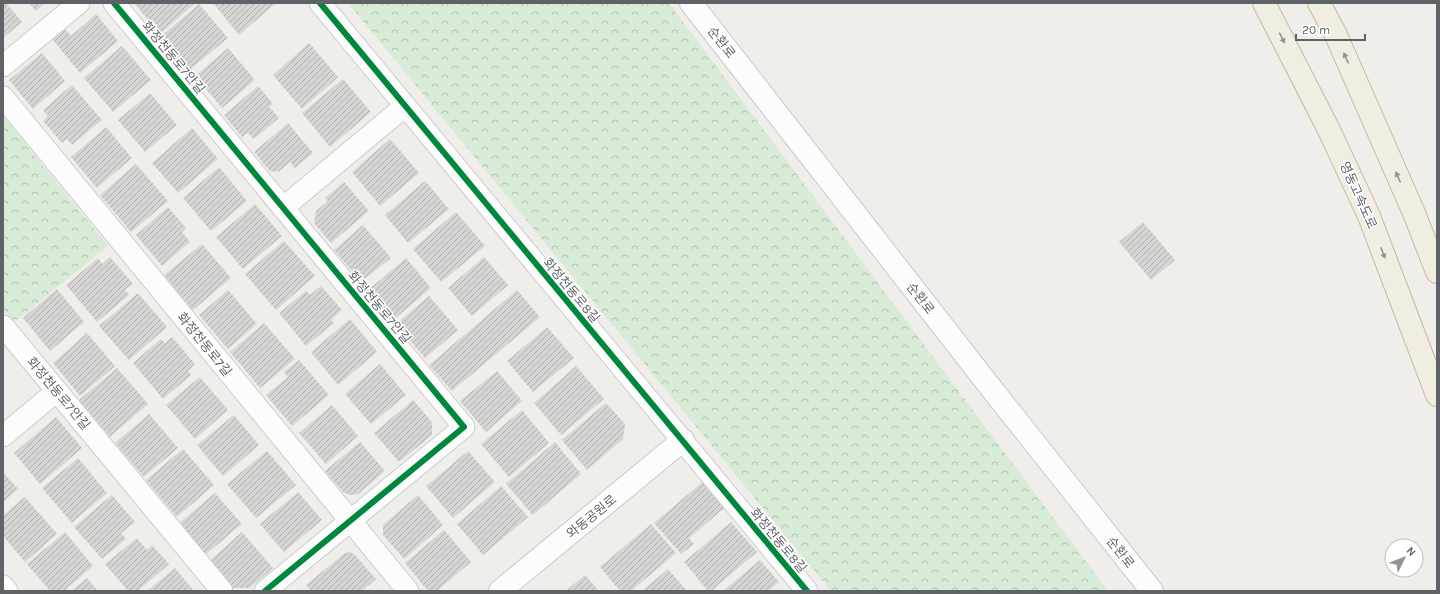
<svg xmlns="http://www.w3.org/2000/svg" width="1440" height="594" viewBox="0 0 1440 594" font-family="Karla,'Noto Sans KR',sans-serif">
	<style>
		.forest { fill: url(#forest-crowns) }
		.building { fill: url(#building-hatch) }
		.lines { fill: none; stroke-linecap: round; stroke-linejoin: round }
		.street-casing { stroke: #cbcccc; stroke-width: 23 }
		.secondary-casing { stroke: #cacacb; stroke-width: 24 }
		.highway-casing { stroke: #c8b996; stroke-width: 24 }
		.street { stroke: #fdfcfc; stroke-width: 21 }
		.secondary { stroke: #fdfcfc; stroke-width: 22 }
		.highway { stroke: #f0ede3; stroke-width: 22 }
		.cycleway-casing { stroke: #fff; stroke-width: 8 }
		.cycleway { stroke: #00873e; stroke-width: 6 }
		.oneway { fill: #929393 }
		.labels { text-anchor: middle; stroke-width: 3; stroke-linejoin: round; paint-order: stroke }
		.street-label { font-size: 13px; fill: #5f6368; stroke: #fff }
	</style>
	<defs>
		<pattern id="forest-crowns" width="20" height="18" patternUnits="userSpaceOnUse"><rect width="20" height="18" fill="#d8ebd6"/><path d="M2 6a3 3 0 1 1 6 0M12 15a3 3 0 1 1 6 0" fill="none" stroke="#b2c2b1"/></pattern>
		<pattern id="building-hatch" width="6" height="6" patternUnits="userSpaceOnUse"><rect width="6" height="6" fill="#d6d5d3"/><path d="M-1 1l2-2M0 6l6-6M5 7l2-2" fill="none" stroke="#b1b0af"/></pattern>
	</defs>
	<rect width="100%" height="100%" fill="#efeeea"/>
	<!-- forest -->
	<g class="forest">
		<polygon points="348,3 669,3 1108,591 831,591"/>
		<polygon points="3,116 108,246 13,323 3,311"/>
	</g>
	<!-- building -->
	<g class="building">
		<polygon points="3,3 6,3 22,22 3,38"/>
		<polygon points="29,3 45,3 36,11"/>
		<polygon points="134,3 193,3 194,4 160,34"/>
		<polygon points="213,3 276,3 239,35"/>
		<polygon points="199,4 228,38 187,72 158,39"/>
		<polygon points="96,14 118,41 80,73 52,39 65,29 71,36"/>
		<polygon points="309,43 338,77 302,109 273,75"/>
		<polygon points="122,46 151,80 113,112 84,78"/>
		<polygon points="228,48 255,80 222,108 195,76"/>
		<polygon points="42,53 65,81 33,109 9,80"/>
		<polygon points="343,79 371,112 330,147 302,113"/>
		<polygon points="72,85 102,120 72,145 67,139 62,143 43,121 48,116 43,110"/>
		<polygon points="258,86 273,104 269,107 279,118 254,139 248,133 242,137 224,115"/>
		<polygon points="150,93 177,125 145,152 118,120"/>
		<polygon points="288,123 313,153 295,168 290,162 278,172 270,171 254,152"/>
		<polygon points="106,127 132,158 97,188 71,157"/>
		<polygon points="192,128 218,159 178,193 152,163"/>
		<polygon points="390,139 419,173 380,206 352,172"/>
		<polygon points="136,164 168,201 131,232 100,195"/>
		<polygon points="219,167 247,201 211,231 183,198"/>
		<polygon points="425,181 449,209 408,243 385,215"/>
		<polygon points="344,182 369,211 331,243 314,223 316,211 328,201 325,198"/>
		<polygon points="255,204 282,236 243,269 216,237"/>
		<polygon points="168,207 186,228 182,232 190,242 162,266 136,235"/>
		<polygon points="456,212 485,246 441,282 413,249"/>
		<polygon points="1143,222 1175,260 1151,280 1119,242"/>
		<polygon points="363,225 391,258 361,282 334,250"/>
		<polygon points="284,241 315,276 276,310 245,274"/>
		<polygon points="202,244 231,278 193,310 164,275"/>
		<polygon points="110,257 133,284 125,290 129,295 97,322 66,285 98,258 102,264"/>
		<polygon points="484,257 508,285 472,316 448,288"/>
		<polygon points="406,258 431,288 392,321 367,291"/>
		<polygon points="321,286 342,310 331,320 334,323 306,346 279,313 306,291 310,295"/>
		<polygon points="57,289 84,322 50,351 23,318"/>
		<polygon points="228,290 257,324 228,349 199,315"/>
		<polygon points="517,290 540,317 452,391 429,365"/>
		<polygon points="138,293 167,327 129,360 99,326"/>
		<polygon points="429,296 458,330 425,358 396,324"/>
		<polygon points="350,319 377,352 338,385 311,352"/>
		<polygon points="264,323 295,359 260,388 230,352"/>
		<polygon points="547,327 574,358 533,392 507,361"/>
		<polygon points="87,333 115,366 80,396 53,363"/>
		<polygon points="172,337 195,364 188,371 191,375 163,399 133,363 161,339 165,343"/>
		<polygon points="299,360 329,395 292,426 266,395 288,377 284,372"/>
		<polygon points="380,364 406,395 371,424 345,394"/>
		<polygon points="576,366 604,399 561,435 534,403"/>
		<polygon points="117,368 148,404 110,437 79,400"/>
		<polygon points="497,371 522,401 486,432 460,401"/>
		<polygon points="200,377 228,410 195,439 166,405"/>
		<polygon points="413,400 432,422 432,435 399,462 374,433"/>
		<polygon points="606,403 625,424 623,439 587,470 562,440"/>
		<polygon points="332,405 358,436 326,464 299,433"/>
		<polygon points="522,410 549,443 509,477 481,444"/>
		<polygon points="149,414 178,448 144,477 115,443"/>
		<polygon points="234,415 259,445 223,476 197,445"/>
		<polygon points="56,417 82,448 40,484 14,453"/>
		<polygon points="360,442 385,471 358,494 350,495 343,492 325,471"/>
		<polygon points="555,442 581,474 533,515 506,484"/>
		<polygon points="183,449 214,485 177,517 146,480"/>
		<polygon points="267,451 296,485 256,518 227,484"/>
		<polygon points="468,451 495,482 453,518 426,486"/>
		<polygon points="78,458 107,493 72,523 42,488"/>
		<polygon points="3,472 18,489 3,502"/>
		<polygon points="706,479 728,505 689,538 694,544 681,554 654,523"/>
		<polygon points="501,486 528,517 483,555 457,524"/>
		<polygon points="298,492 322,520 284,552 260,524"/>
		<polygon points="215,493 242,524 205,555 178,524"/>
		<polygon points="112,495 135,522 121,533 126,539 102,559 74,527"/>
		<polygon points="418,495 443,525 404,559 383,535 383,525"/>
		<polygon points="25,497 57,534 25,562 3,536 3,515"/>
		<polygon points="731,522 757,552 711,591 708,591 684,562"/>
		<polygon points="651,524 676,553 631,591 620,591 600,567"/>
		<polygon points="444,530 471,562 437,591 428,591 405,563"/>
		<polygon points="65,532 93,566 64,591 50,591 27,564"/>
		<polygon points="242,532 273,568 250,588 230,588 208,562"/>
		<polygon points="137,538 147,550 152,545 169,564 138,591 128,591 105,564"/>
		<polygon points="350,552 354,554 376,579 362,591 311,591 306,585 345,553"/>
		<polygon points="760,560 779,582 768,591 723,591"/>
		<polygon points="175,568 194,591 147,591"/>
		<polygon points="668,569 687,591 642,591"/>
		<polygon points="585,575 599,591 566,591"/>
		<polygon points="87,578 98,591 71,591"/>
	</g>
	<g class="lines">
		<!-- street casing -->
		<g class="street-casing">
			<g id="street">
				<polyline points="114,3 464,427 265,591"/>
				<polyline points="320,3 807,591"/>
				<polyline points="3,66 79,3"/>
				<polyline points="3,97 408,591"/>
				<polyline points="283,208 405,106"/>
				<polyline points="3,326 222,591"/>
				<polyline points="3,436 57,391"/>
				<polyline points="3,586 7,591"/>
			</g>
		</g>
		<!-- secondary casing -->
		<g class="secondary-casing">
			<g id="secondary">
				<polyline points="691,3 991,388 1152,591"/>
				<polyline points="500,591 683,440"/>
			</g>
		</g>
		<!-- highway casing -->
		<g class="highway-casing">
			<g id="highway">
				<polyline points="1264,3 1329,130 1369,216 1437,395"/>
				<polyline points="1319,3 1335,33 1414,213 1437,272"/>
			</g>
		</g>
		<!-- street -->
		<use href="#street" class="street"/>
		<!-- secondary -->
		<use href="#secondary" class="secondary"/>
		<!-- highway -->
		<use href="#highway" class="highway"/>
		<!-- cycleway casing -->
		<g class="cycleway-casing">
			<g id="cycleway">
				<polyline points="114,3 464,427 265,591"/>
				<polyline points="320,3 807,591"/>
			</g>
		</g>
		<!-- cycleway -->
		<use href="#cycleway" class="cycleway"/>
	</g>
	<!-- one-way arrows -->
	<defs><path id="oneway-solid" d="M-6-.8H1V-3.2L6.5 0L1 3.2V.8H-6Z"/></defs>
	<g class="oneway">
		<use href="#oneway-solid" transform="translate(1282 38) rotate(63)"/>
		<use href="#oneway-solid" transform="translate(1346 58) rotate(-114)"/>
		<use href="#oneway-solid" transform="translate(1398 177) rotate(-114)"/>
		<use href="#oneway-solid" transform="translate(1383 253) rotate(69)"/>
	</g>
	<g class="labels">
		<!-- street labels -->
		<g class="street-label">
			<text transform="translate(722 42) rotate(52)" y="5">순환로</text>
			<text transform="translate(174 57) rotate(50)" y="5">화정천동로7안길</text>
			<text transform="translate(1359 195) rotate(66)" y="5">영동고속도로</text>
			<text transform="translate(572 290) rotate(50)" y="5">화정천동로8길</text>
			<text transform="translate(921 298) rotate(52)" y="5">순환로</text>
			<text transform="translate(380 307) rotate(50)" y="5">화정천동로7안길</text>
			<text transform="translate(205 344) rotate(51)" y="5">화정천동로7길</text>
			<text transform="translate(59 393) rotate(50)" y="5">화정천동로7안길</text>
			<text transform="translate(591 516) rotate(-39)" y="5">와동공원로</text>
			<text transform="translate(779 540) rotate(50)" y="5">화정천동로8길</text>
			<text transform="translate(1121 552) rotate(52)" y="5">순환로</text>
		</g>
	</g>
	<!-- border -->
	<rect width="1440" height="594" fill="none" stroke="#5f6368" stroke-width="8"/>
	<!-- north arrow -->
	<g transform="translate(1404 558) rotate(47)"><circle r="19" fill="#ffffff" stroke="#bfc1c3"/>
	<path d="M0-3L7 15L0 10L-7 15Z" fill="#919496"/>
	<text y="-6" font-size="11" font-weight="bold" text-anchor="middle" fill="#5f6368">N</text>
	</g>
	<!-- scale -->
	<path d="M1296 34v6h69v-6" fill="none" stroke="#5f6368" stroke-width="2"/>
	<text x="1302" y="34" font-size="12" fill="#5f6368" stroke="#ffffff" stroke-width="3" paint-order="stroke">20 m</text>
</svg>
